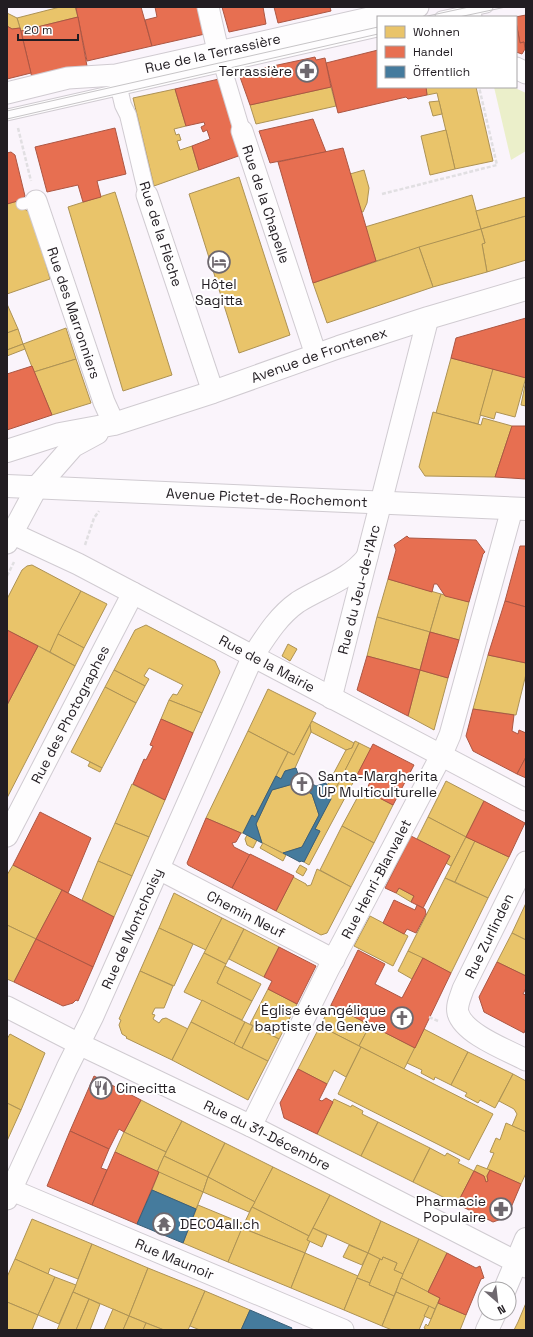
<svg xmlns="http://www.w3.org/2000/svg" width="533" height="1337" viewBox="0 0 533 1337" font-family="'Space Grotesk',sans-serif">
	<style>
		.green { fill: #ebefca }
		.homes { fill: #e9c46a; stroke: #ad9254 }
		.shops { fill: #e76f51; stroke: #ac5643 }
		.public { fill: #457b9d; stroke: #3a5f78 }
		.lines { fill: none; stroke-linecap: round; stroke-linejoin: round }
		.service-casing { stroke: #d0cbd1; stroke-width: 13 }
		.pedestrian-casing { stroke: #d0cbd1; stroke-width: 18 }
		.minor-casing { stroke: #d0cbd1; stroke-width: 23 }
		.tertiary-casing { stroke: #d0cbd1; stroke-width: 24 }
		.secondary-casing { stroke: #d0cbd1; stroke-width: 24 }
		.path { stroke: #e1dfe2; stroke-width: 2.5; stroke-dasharray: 4 2; stroke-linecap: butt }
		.service { stroke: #fefdfe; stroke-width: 11 }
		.pedestrian { stroke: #fefdfe; stroke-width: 16 }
		.minor { stroke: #fefdfe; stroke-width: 21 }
		.tertiary { stroke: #fefdfe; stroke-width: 22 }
		.secondary { stroke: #fefdfe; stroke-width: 22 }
		.tram { stroke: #c7c5c7; stroke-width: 1 }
		.labels { text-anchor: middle; stroke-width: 4; stroke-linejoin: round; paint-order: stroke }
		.street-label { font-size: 14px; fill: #221d22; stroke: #fff }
		.poi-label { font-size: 14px; fill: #221d22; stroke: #fff; text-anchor: end }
	</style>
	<rect width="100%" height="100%" fill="#faf4fb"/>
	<!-- green -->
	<polygon class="green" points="494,87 513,87 526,93 526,151 511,160"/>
	<!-- homes -->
	<g class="homes">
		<polygon points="60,7 75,7 78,17 21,31 17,18"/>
		<polygon points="7,13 17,18 20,28 12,29 7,26"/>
		<polygon points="331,87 336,106 256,124 250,105"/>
		<polygon points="426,87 476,87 493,161 455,169 437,93 427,95"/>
		<polygon points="175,89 186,126 174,129 176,135 179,134 181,140 177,141 180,150 192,146 199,170 154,186 133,98"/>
		<polygon points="439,101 442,114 433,116 429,102"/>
		<polygon points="446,130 455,169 430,175 421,136"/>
		<polygon points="364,170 369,188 367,203 363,212 361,212 350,174"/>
		<polygon points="239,177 290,335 239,353 189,194"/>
		<polygon points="115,192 172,375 123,391 68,207"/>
		<polygon points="472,195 481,229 376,261 365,227"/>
		<polygon points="526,197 526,216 481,229 476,211"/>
		<polygon points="21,200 23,208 32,214 50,279 7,294 7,204"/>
		<polygon points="526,216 526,260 487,272 482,244 485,243 481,229"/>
		<polygon points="481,229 485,243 482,244 487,272 433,287 419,247"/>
		<polygon points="419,247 433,287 327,323 313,283"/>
		<polygon points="7,304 18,329 7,333"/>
		<polygon points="66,328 76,359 34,372 23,344"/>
		<polygon points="18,329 23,344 7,350 7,333"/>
		<polygon points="23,344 25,349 7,356 7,350"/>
		<polygon points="451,358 493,369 478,424 436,413"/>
		<polygon points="76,359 91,403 52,415 34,372"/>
		<polygon points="493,369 526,377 515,417 496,412 494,419 480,415"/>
		<polygon points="526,380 526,406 521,405"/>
		<polygon points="433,412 481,425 483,418 512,426 495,477 425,476 419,467"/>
		<polygon points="32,565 81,591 50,652 7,630 7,599 22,570 27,566"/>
		<polygon points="388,579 441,594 430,632 377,617"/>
		<polygon points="81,591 107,604 84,648 58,634"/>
		<polygon points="441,594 469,602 459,640 430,632"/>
		<polygon points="377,617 430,632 420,670 367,656"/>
		<polygon points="146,625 215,661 220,672 202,713 169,700 173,694 177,695 183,685 149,668 144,676 149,679 145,686 114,670 135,630"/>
		<polygon points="58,634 84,648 75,666 50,652"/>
		<polygon points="288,644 297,649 290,661 282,656"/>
		<polygon points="38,646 75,666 7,798 7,705"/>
		<polygon points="488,655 526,663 526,674 516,715 473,709"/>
		<polygon points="114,670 145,686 136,703 105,687"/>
		<polygon points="420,670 448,678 434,730 408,716"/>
		<polygon points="105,687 136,703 102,768 71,752"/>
		<polygon points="268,689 316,713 294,755 248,731"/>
		<polygon points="169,700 202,713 193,733 161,719"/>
		<polygon points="312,721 354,743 352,748 346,750 311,732 310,725"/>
		<polygon points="310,725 311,732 295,768 285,771 281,779 276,776 288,752 294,755"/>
		<polygon points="248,731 288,752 255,817 252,815 243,833 241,833 206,818"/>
		<polygon points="355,741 359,743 331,799 326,785 328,784 346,750 352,748"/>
		<polygon points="359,743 371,749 309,865 304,862 320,831 315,829"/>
		<polygon points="90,762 102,768 100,772 88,766"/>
		<polygon points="446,781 484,801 466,837 428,817"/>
		<polygon points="132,784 165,800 149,837 115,823"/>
		<polygon points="293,784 312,794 319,815 302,847 283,853 262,843 256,824 272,790"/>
		<polygon points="362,789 393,805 374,843 342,826"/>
		<polygon points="428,817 466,837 451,866 446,863 450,856 417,839"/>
		<polygon points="115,823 149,837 132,876 98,861"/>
		<polygon points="342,826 374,843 351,887 320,870"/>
		<polygon points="247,835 257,840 253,848 247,845 245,839"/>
		<polygon points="466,837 475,841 455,882 445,878"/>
		<polygon points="475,841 509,857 488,898 455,882"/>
		<polygon points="263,843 286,855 283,861 260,848"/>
		<polygon points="98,861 132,876 114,917 82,900"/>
		<polygon points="13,865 62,890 36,939 7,925 7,875"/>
		<polygon points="300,865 307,869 303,876 296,872"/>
		<polygon points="317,869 351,887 327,933 321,935 276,911 293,877 306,884 307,886 311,885"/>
		<polygon points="445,878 488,898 451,973 408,951"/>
		<polygon points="399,888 414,896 411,902 396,893"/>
		<polygon points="174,893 222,918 206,950 159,928"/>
		<polygon points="526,903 526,940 512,933"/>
		<polygon points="370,916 408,936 393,966 354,946"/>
		<polygon points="222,918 244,929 226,964 204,953"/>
		<polygon points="7,925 36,939 14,982 7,979"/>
		<polygon points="159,928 193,944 174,986 140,971"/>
		<polygon points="244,929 279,947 264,977 229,959"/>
		<polygon points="512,933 526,940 526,976 497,962"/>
		<polygon points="408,951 423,958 412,979 398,971"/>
		<polygon points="204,953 226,964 217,983 252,1001 242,1020 184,992"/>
		<polygon points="225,966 261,984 252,1001 217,983"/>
		<polygon points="140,971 173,986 164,1008 155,1008 152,1014 155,1015 153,1019 159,1023 162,1019 166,1018 188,1029 172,1060 126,1038 127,1037 122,1034 119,1025 121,1020 119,1019"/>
		<polygon points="268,989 297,1004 279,1039 250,1024"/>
		<polygon points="202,1000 245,1022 234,1044 191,1022"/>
		<polygon points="331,1005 370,1025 359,1046 320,1026"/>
		<polygon points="191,1022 268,1061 248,1100 172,1060"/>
		<polygon points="245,1022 253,1026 242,1048 234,1044"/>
		<polygon points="370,1025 415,1048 404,1069 359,1046"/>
		<polygon points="253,1026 279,1039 268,1061 242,1048"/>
		<polygon points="320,1026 361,1047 346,1077 334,1070 327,1084 298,1069"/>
		<polygon points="424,1029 468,1052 451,1085 435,1077 434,1080 421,1073 422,1070 407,1063"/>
		<polygon points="10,1034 45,1053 21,1110 7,1103 7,1039"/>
		<polygon points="361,1047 493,1114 469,1160 338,1094"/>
		<polygon points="468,1052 513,1074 495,1108 480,1100 478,1103 465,1096 467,1093 451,1085"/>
		<polygon points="513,1074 526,1081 526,1132 512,1126 517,1114 514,1109 499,1101"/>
		<polygon points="334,1099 351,1107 352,1105 363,1111 362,1114 378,1122 361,1156 317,1134"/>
		<polygon points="141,1100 182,1121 166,1152 124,1132"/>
		<polygon points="7,1103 21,1110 7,1141"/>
		<polygon points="182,1121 225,1143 208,1177 164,1156"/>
		<polygon points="378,1122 430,1148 413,1182 361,1156"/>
		<polygon points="506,1123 526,1132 526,1173 521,1184 487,1169 494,1153 490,1152 496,1138 500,1140"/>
		<polygon points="124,1132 166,1152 157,1172 115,1152"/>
		<polygon points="225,1143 273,1167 255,1202 208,1177"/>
		<polygon points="430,1148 445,1156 447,1153 460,1160 458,1163 474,1171 457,1204 413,1182"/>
		<polygon points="164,1156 208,1177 203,1192 157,1172"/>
		<polygon points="477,1165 490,1170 487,1176 488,1181 486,1182 484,1176 474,1171"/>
		<polygon points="273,1167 330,1195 309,1236 252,1207"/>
		<polygon points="159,1172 203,1192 196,1209 152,1190"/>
		<polygon points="208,1177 255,1202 249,1212 203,1192"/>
		<polygon points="330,1195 381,1221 368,1253 313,1228"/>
		<polygon points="198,1205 244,1224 228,1262 183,1243"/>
		<polygon points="252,1207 309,1236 307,1240 310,1241 305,1253 242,1228"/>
		<polygon points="32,1219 92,1244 78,1279 50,1268 48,1274 15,1259"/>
		<polygon points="381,1221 419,1239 403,1274 394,1270 397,1263 383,1257 382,1260 368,1253"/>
		<polygon points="242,1228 305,1253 291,1288 228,1262"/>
		<polygon points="313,1228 327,1235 322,1247 307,1240"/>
		<polygon points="419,1239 447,1253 428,1292 401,1278"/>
		<polygon points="92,1244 148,1268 129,1316 73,1292"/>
		<polygon points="349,1245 368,1253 362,1265 343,1257"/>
		<polygon points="305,1253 358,1276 344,1310 291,1288"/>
		<polygon points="368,1253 380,1259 370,1283 357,1278"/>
		<polygon points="383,1257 397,1263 394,1270 403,1274 394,1296 369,1285 380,1259 382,1260"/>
		<polygon points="15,1259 55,1277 38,1315 7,1302 7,1277"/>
		<polygon points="148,1268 205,1291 188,1330 164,1330 129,1316"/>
		<polygon points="55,1277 76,1285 59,1324 38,1315"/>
		<polygon points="357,1278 370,1283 369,1285 394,1296 382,1326 344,1310"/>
		<polygon points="401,1278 440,1298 435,1309 396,1292"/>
		<polygon points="205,1291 250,1310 241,1330 200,1330 190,1326"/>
		<polygon points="73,1292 89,1299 76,1330 57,1330"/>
		<polygon points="396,1292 429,1306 419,1330 392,1330 382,1326"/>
		<polygon points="89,1299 100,1304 90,1330 76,1330"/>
		<polygon points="7,1302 38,1315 32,1330 7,1330"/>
		<polygon points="438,1303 466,1315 460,1330 427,1330 424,1328 426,1324 428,1326"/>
		<polygon points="526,1303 526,1330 514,1330 518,1322"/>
		<polygon points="429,1306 435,1309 431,1319 424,1316"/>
		<polygon points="113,1309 129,1316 123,1330 104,1330"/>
		<polygon points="129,1316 146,1323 143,1330 123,1330"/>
		<polygon points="146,1323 164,1330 143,1330"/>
	</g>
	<!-- shops -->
	<g class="shops">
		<polygon points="80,7 141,7 152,46 87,61 76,8"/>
		<polygon points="155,7 198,7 205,34 152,46 145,20 157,17"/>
		<polygon points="222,7 263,7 266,24 229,32"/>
		<polygon points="274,7 330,7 331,11 278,23"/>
		<polygon points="526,15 526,48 525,49 524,42 520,43 515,17"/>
		<polygon points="78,17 87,66 32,78 21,31"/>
		<polygon points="516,22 520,43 524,42 525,49 522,54 516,52"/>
		<polygon points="7,26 12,29 20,28 31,73 7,79"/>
		<polygon points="378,50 378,87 426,87 427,95 408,99 406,97 338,113 326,63"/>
		<polygon points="315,57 316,60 325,58 331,87 250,105 240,77 246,76 245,72"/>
		<polygon points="219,79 244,154 199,170 192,146 210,139 207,130 203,132 201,127 205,125 204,122 186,126 175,89"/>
		<polygon points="313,119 326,152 270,163 259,131"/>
		<polygon points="115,128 126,174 97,181 101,197 83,202 78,185 47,192 35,147"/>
		<polygon points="343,148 376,261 313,283 278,162"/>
		<polygon points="11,152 15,155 25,196 21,200 7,204 7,153"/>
		<polygon points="526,318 526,378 451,358 456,338"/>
		<polygon points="32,366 52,415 7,430 7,374"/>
		<polygon points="512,426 526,426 526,479 495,477"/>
		<polygon points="407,536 409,538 476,540 485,552 483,554 469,602 445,596 437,584 434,584 432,592 388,579 396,550 394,545"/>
		<polygon points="520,546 526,546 526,607 505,601"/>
		<polygon points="505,601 526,607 526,663 488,655"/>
		<polygon points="7,630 38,646 7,705"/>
		<polygon points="430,632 459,640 448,678 420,670"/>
		<polygon points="367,656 420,670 408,716 357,690"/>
		<polygon points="473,709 514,715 512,731 518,734 519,730 526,733 526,757 517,774 473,751 466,736"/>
		<polygon points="161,719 193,733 165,800 133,784 144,759 146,760 153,746 150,745"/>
		<polygon points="373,744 414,765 393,805 366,791 370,782 357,775"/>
		<polygon points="526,757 526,778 517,774"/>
		<polygon points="484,801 525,823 509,857 466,837"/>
		<polygon points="40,812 91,838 68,893 13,865"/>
		<polygon points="206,818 241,833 236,842 232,843 234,847 250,855 232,888 188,865 187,863"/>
		<polygon points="411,836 450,856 423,908 411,902 414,896 399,888 396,893 385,888"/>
		<polygon points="250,854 294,876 276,911 232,888"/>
		<polygon points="62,890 114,917 93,967 36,939"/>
		<polygon points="394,900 415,910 417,905 425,909 426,914 416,933 407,929 404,934 383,923"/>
		<polygon points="36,939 93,967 78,1001 76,1000 73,1003 63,1006 14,982"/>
		<polygon points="279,947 316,966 297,1004 268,989 272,981 264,977"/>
		<polygon points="358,950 385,964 375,984 402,998 423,958 451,973 415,1048 331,1005"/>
		<polygon points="497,962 526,976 526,988 523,994 526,995 526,1028 524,1033 484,1012 479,997"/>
		<polygon points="298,1069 327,1084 319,1100 322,1101 326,1098 333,1102 317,1134 284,1118 280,1103"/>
		<polygon points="94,1076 141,1100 124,1132 119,1129 109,1149 70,1131"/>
		<polygon points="70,1131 109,1149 101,1168 107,1170 92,1205 47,1186"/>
		<polygon points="115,1152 159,1172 137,1224 92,1205"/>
		<polygon points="490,1170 521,1184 507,1217 493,1222 457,1204 474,1171 484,1176 486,1182 488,1181 487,1176"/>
		<polygon points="447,1253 476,1268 480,1266 484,1278 481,1279 466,1315 438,1303 440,1298 428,1292"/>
	</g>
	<!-- public -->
	<g class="public">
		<polygon points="296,768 299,777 316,786 326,783 331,799 315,829 320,831 304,862 301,861 300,862 283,853 302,847 319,815 312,794 293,784 272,790 256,824 262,843 243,833 252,815 255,817 276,776 281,779 285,771"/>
		<polygon points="152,1190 196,1209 183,1243 137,1224"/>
		<polygon points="250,1310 292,1328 291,1330 241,1330"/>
	</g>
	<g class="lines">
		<!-- service casing -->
		<g class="service-casing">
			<g id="service">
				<polyline points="441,17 487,7"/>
				<polyline points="7,115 378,31"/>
				<polyline points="22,204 36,201"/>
			</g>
		</g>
		<!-- pedestrian casing -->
		<g class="pedestrian-casing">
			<g id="pedestrian">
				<polyline points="218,51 242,131"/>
				<polyline points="116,75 123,105 128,115 147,195"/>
			</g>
		</g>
		<!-- minor casing -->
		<g class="minor-casing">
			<g id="minor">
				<polyline points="208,7 218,51"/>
				<polyline points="469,7 471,17"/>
				<polyline points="516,68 526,73"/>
				<path id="s1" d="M7,93L68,78L116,75L418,7"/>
				<path id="s2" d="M242,131L316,355"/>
				<polyline points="147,195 213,392"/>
				<path id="s3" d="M36,201L104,402L114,424"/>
				<path id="s4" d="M7,531L78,564L526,800"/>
				<polyline points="7,543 37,487"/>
				<path id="s5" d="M331,698L428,318"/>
				<path id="s6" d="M7,836L133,593"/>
				<path d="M526,862L463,989C461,996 456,1005 458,1013C464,1034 507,1050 526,1060"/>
				<path id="s7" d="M159,869L334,960"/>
				<path id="s8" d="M7,1007L79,1044L251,1126L526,1267"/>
				<path id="s9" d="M251,1126L328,970L441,756L450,735L512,509"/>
				<path id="s10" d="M7,1188L343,1330"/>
				<path id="s11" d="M7,1199L67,1068L93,1016L253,656C266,636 278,616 298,602C322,587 349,580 367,557"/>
			</g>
		</g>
		<!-- tertiary casing -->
		<g class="tertiary-casing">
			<g id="tertiary">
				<path id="s12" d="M7,451L60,434L114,424L213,392L339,347L428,318L526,289"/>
				<polyline points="37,487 73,446 97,433"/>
				<polyline points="505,1289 526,1239"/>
				<polyline points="487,1330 495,1313"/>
			</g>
		</g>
		<!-- secondary casing -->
		<g class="secondary-casing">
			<g id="secondary">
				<path id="s13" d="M7,486L526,509"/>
			</g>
		</g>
		<!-- path -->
		<g class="path">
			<polyline points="18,128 31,181"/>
			<polyline points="382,194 497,165 479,87"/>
			<polyline points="85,545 94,518 99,511"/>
			<polyline points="7,576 14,562"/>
			<polyline points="429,1017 438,1021"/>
		</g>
		<!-- service -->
		<use href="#service" class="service"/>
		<!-- pedestrian -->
		<use href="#pedestrian" class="pedestrian"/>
		<!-- minor -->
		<use href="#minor" class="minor"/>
		<!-- tertiary -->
		<use href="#tertiary" class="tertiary"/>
		<!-- secondary -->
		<use href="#secondary" class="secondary"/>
		<!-- tram -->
		<g class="tram">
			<polyline points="423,17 469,7"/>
			<polyline points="459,17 506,7"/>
			<polyline points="7,111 378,27"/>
			<polyline points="7,119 378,34"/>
		</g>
	</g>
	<!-- icons -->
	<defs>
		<g id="pharmacy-ring" transform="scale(1.15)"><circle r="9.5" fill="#fff" stroke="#6e686e" stroke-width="1.5"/><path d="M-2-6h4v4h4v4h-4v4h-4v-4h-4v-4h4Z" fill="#6e686e"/></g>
		<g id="hotel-ring" transform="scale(1.15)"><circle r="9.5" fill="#fff" stroke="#6e686e" stroke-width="1.5"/><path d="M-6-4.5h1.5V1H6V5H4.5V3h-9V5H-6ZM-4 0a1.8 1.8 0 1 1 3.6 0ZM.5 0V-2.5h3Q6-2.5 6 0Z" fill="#6e686e"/></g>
		<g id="church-ring" transform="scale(1.15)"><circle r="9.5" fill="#fff" stroke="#6e686e" stroke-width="1.5"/><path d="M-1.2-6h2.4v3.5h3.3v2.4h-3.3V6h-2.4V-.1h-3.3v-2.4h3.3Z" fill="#6e686e"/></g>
		<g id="restaurant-ring" transform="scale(1.15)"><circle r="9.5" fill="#fff" stroke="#6e686e" stroke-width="1.5"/><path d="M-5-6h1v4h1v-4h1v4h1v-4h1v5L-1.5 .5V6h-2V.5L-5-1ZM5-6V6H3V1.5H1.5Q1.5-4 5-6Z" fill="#6e686e"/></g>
		<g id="temple-ring" transform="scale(1.15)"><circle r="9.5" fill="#fff" stroke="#6e686e" stroke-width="1.5"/><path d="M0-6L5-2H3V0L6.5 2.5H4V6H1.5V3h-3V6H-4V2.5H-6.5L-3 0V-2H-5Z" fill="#6e686e"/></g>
	</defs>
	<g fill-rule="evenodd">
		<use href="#pharmacy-ring" x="307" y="71"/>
		<use href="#hotel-ring" x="219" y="262"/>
		<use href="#church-ring" x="302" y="784"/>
		<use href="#church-ring" x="402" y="1018"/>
		<use href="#restaurant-ring" x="101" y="1088"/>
		<use href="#pharmacy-ring" x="501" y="1209"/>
		<use href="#temple-ring" x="164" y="1224"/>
	</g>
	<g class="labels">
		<!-- street labels -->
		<g class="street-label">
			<text dy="5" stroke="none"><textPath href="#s1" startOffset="210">Rue de la Terrassière</textPath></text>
			<text dy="5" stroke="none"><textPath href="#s2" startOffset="77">Rue de la Chapelle</textPath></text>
			<text transform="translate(161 234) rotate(72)" y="5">Rue de la Flèche</text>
			<text dy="5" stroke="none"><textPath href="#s3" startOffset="118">Rue des Marronniers</textPath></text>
			<text dy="5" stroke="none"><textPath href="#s12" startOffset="327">Avenue de Frontenex</textPath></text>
			<text dy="5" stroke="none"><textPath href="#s13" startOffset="260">Avenue Pictet-de-Rochemont</textPath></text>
			<text dy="5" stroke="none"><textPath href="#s5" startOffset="112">Rue du Jeu-de-l'Arc</textPath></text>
			<text dy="5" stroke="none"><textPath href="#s4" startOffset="292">Rue de la Mairie</textPath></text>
			<text dy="5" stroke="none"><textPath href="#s6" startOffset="137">Rue des Photographes</textPath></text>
			<text dy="5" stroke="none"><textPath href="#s9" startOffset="277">Rue Henri-Blanvalet</textPath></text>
			<text dy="5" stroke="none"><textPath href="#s7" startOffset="98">Chemin Neuf</textPath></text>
			<text dy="5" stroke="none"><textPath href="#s11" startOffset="298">Rue de Montchoisy</textPath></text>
			<text transform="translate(489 936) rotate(-64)" y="5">Rue Zurlinden</text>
			<text dy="5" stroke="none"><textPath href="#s8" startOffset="290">Rue du 31-Décembre</textPath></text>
			<text dy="5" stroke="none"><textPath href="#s10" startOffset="182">Rue Maunoir</textPath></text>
		</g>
		<!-- poi labels -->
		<g class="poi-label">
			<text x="292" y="76">Terrassière</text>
			<text x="219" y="289" text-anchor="middle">Hôtel<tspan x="219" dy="16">Sagitta</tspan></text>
			<text x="318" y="781" text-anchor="start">Santa-Margherita<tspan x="318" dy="16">UP Multiculturelle</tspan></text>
			<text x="386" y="1015">Église évangélique<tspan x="386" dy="16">baptiste de Genève</tspan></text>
			<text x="116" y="1093" text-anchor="start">Cinecitta</text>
			<text x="486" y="1206">Pharmacie<tspan x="486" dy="16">Populaire</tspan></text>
			<text x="180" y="1229" text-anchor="start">DECO4all.ch</text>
		</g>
	</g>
	<!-- border -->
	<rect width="533" height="1337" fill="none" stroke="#221d22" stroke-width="16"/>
	<!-- legend -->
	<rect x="377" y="16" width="140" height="72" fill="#ffffff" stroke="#a7a5a7"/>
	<rect x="385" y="26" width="20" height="12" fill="#e9c46a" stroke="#a7a5a7"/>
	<text x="413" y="36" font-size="12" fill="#221d22">Wohnen</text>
	<rect x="385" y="46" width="20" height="12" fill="#e76f51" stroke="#a7a5a7"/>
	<text x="413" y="56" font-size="12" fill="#221d22">Handel</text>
	<rect x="385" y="66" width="20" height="12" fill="#457b9d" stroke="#a7a5a7"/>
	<text x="413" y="76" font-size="12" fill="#221d22">Öffentlich</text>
	<!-- north arrow -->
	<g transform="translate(497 1301) rotate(152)"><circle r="19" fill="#ffffff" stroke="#a7a5a7"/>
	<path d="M0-3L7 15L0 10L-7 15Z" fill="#6e686e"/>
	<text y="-6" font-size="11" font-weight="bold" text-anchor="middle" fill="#221d22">N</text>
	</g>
	<!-- scale -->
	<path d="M18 34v6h60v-6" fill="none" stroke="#221d22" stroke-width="2"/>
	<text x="24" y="34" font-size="12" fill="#221d22" stroke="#ffffff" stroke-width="3" paint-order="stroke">20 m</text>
</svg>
